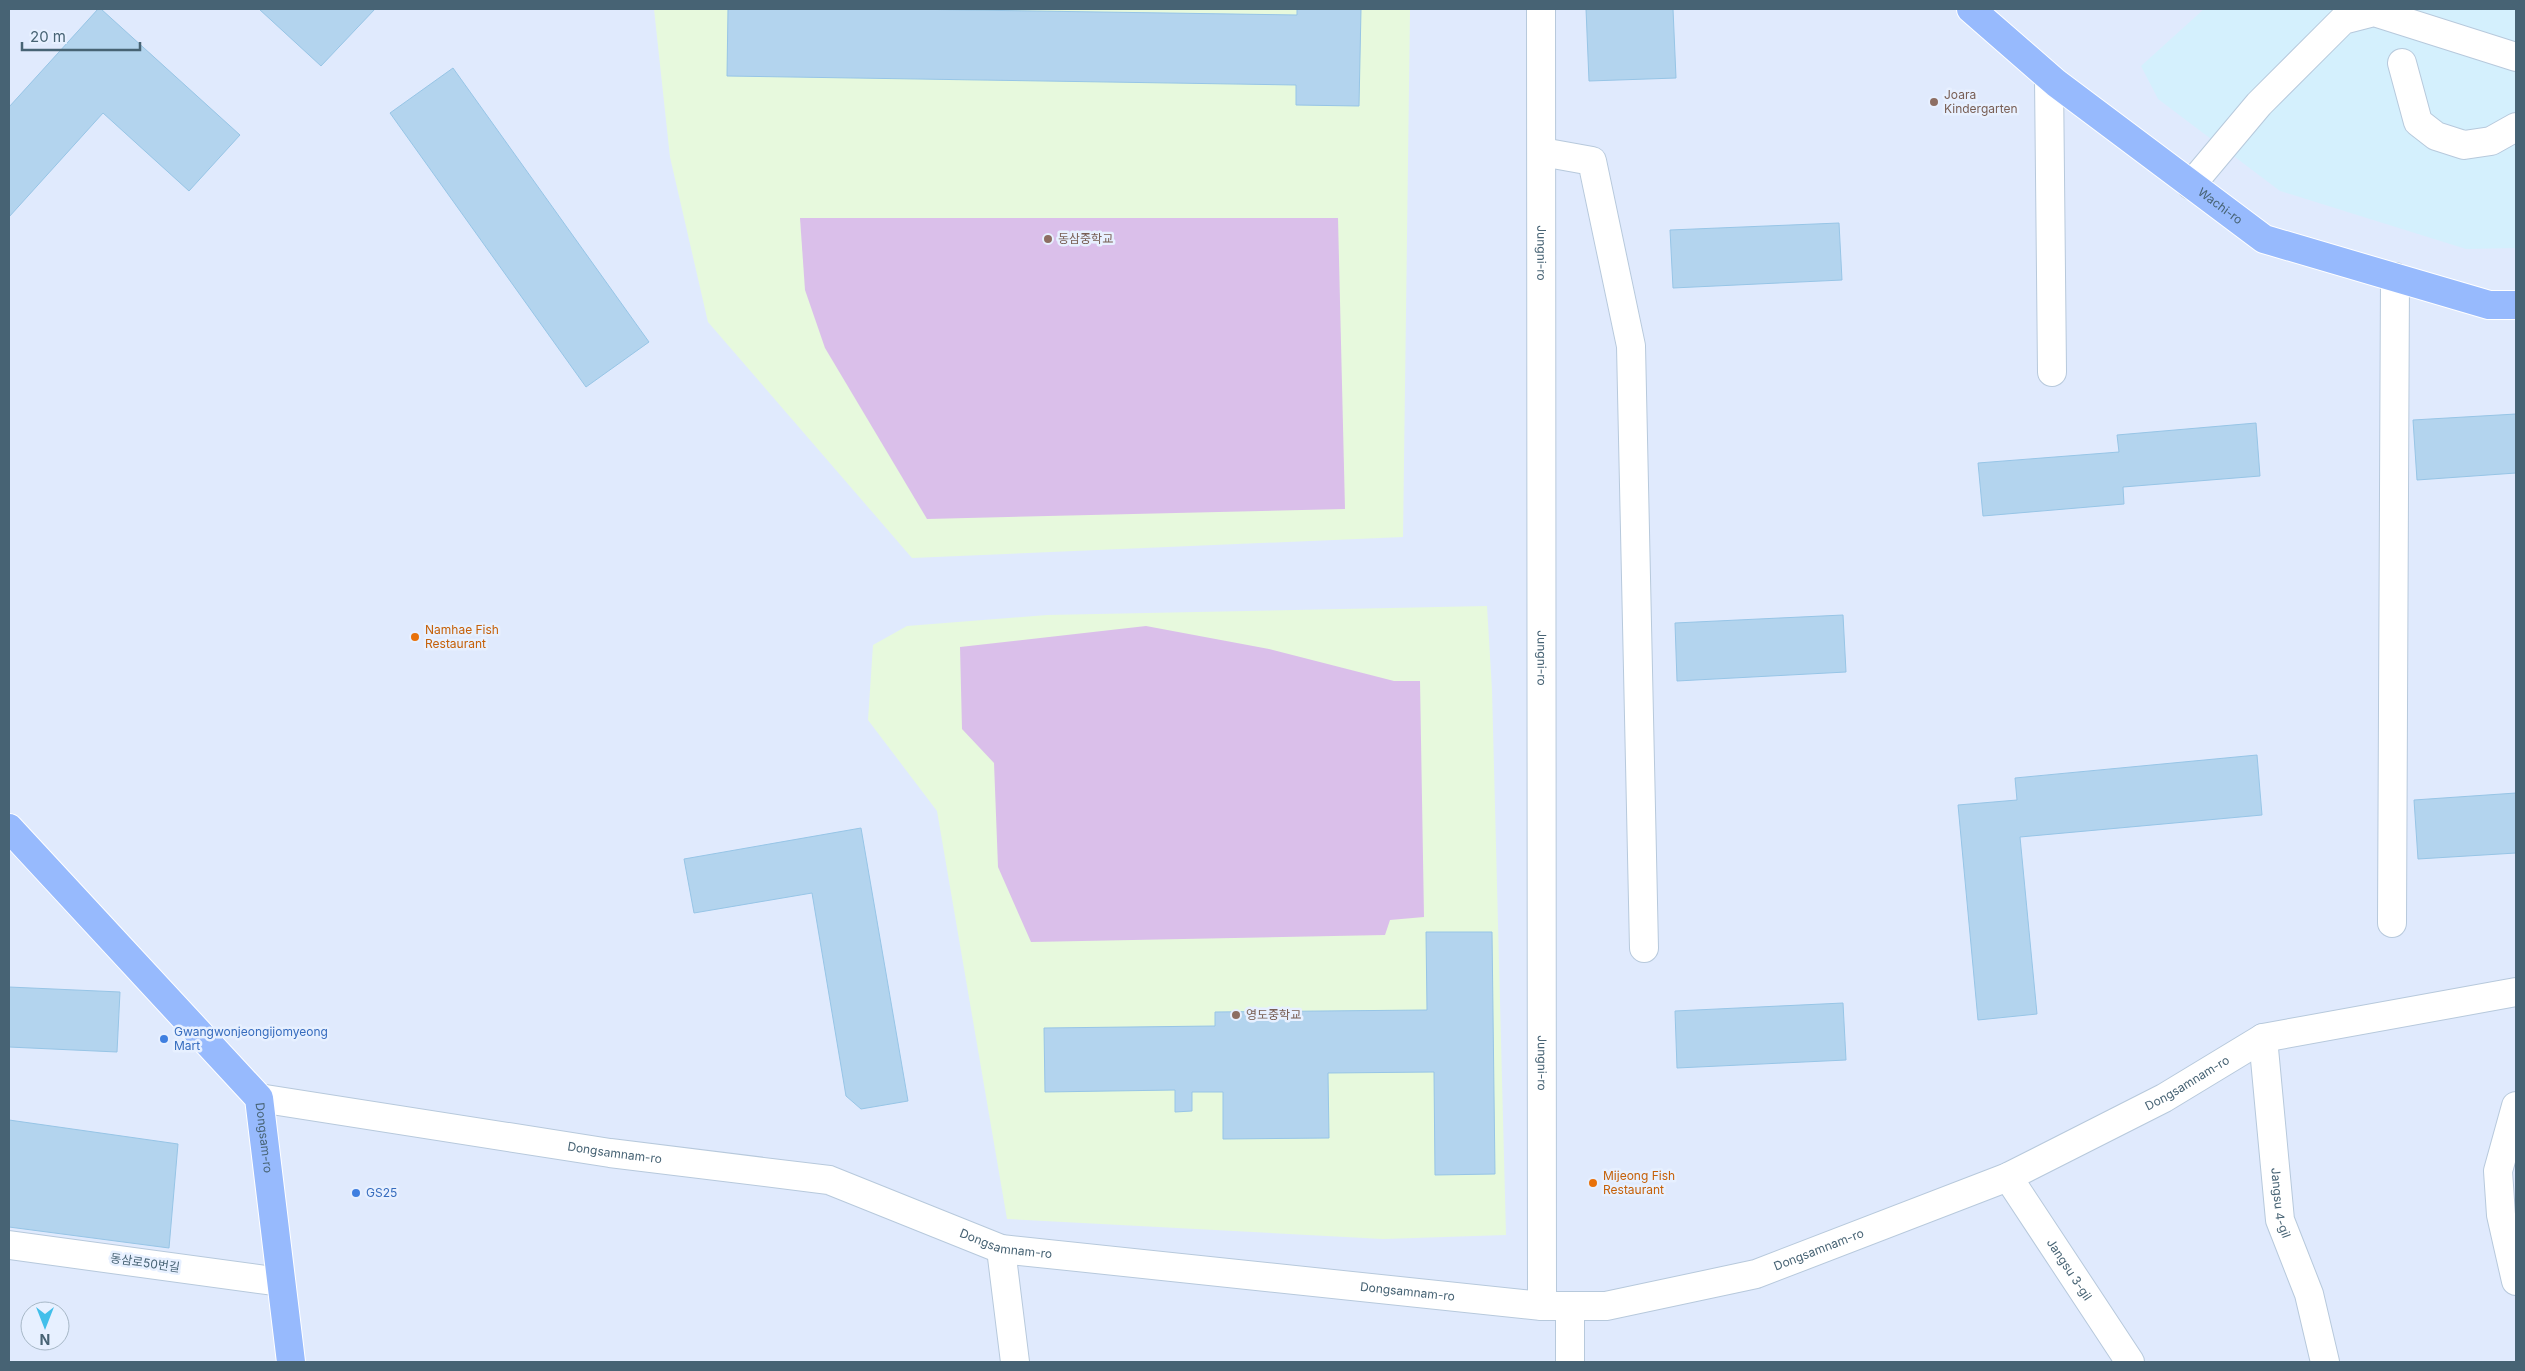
<svg xmlns="http://www.w3.org/2000/svg" width="2525" height="1371" viewBox="0 0 2525 1371" font-family="Inter,'Noto Sans KR',sans-serif">
	<style>
		.commercial { fill: #d4f0fd }
		.education { fill: #e7f9dd }
		.green { fill: #dabfea }
		.building { fill: #b3d4ee; stroke: #97c5e6 }
		.lines { fill: none; stroke-linecap: round; stroke-linejoin: round }
		.minor-casing { stroke: #b7c9dc; stroke-width: 30 }
		.major-casing { stroke: #fff; stroke-width: 30 }
		.minor { stroke: #fff; stroke-width: 28 }
		.major { stroke: #97bafd; stroke-width: 28 }
		.education-dot { fill: #8d6e63; stroke: #e7f0ff; stroke-width: 2 }
		.food-dot { fill: #e8710a; stroke: #e7f0ff; stroke-width: 2 }
		.shop-dot { fill: #3f7fe0; stroke: #e7f0ff; stroke-width: 2 }
		.labels { text-anchor: middle; stroke-width: 5; stroke-linejoin: round; paint-order: stroke }
		.education-label { font-size: 12px; fill: #785e54; stroke: #e7f0ff; text-anchor: start }
		.street-label { font-size: 12px; fill: #476374; stroke: #e7f0ff }
		.food-label { font-size: 12px; fill: #c56008; stroke: #e7f0ff; text-anchor: start }
		.shop-label { font-size: 12px; fill: #366cbe; stroke: #e7f0ff; text-anchor: start }
	</style>
	<rect width="100%" height="100%" fill="#e0eafd"/>
	<!-- commercial -->
	<polygon class="commercial" points="2204,9 2516,9 2516,248 2466,249 2280,191 2158,99 2141,66"/>
	<!-- education -->
	<g class="education">
		<polygon points="654,9 1410,9 1403,537 912,558 708,322 670,157"/>
		<polygon points="1487,606 1492,690 1506,1235 1383,1239 1007,1219 937,811 868,720 873,645 907,626 1047,615"/>
	</g>
	<!-- green -->
	<g class="green">
		<polygon points="800,218 1338,218 1345,509 927,519 825,348 805,290"/>
		<polygon points="1146,626 1269,649 1394,681 1420,681 1424,917 1390,920 1385,935 1031,942 998,867 994,763 962,729 960,647"/>
	</g>
	<!-- building -->
	<g class="building">
		<polygon points="98,9 101,9 240,135 189,191 103,113 9,217 9,107"/>
		<polygon points="259,9 375,9 321,66"/>
		<polygon points="728,9 903,9 1297,15 1297,9 1361,9 1359,106 1296,105 1296,85 727,76"/>
		<polygon points="1586,9 1673,9 1676,78 1589,81"/>
		<polygon points="453,68 649,342 586,387 390,113"/>
		<polygon points="1839,223 1842,280 1673,288 1670,230"/>
		<polygon points="2516,414 2516,473 2417,480 2413,420"/>
		<polygon points="2256,423 2260,476 2123,487 2124,504 1983,516 1978,463 2119,452 2117,435"/>
		<polygon points="1843,615 1846,672 1677,681 1675,623"/>
		<polygon points="2257,755 2262,815 2020,837 2037,1014 1978,1020 1958,805 2017,800 2015,778"/>
		<polygon points="2516,793 2516,853 2418,859 2414,800"/>
		<polygon points="861,828 908,1101 861,1109 846,1096 812,893 694,913 684,859"/>
		<polygon points="1426,932 1492,932 1495,1174 1435,1175 1434,1072 1328,1073 1329,1138 1223,1139 1223,1092 1192,1092 1192,1111 1175,1112 1175,1090 1045,1092 1044,1028 1215,1026 1215,1012 1427,1010"/>
		<polygon points="9,987 120,992 117,1052 9,1047"/>
		<polygon points="1843,1003 1846,1060 1677,1068 1675,1011"/>
		<polygon points="9,1120 178,1144 169,1248 9,1227"/>
	</g>
	<g class="lines">
		<!-- minor casing -->
		<g class="minor-casing">
			<g id="minor">
				<path id="s1" d="M1541,9L1542,1306"/>
				<polyline points="2402,63 2418,122 2436,136 2464,145 2491,141 2516,127"/>
				<polyline points="2049,78 2052,372"/>
				<polyline points="1542,152 1592,161 1631,346 1644,948"/>
				<polyline points="2191,185 2259,104 2343,20 2374,12 2516,57"/>
				<polyline points="2392,923 2395,277"/>
				<path id="s2" d="M2263,1038L2280,1220L2309,1294L2325,1362"/>
				<path id="s3" d="M259,1098L610,1153L829,1180L1001,1249L1542,1306H1606L1756,1274L2008,1177L2164,1098L2263,1038L2516,992"/>
				<polyline points="2516,1106 2498,1171 2501,1215 2516,1281"/>
				<path id="s4" d="M2008,1177L2130,1362"/>
				<polyline points="9,1245 281,1282"/>
				<polyline points="1001,1249 1015,1362"/>
				<polyline points="1570,1362 1570,1306"/>
			</g>
		</g>
		<!-- major casing -->
		<g class="major-casing">
			<g id="major">
				<path id="s5" d="M1971,9L2056,83L2264,239L2489,305H2516"/>
				<path id="s6" d="M9,828L259,1098L291,1362"/>
			</g>
		</g>
		<!-- minor -->
		<use href="#minor" class="minor"/>
		<!-- major -->
		<use href="#major" class="major"/>
	</g>
	<!-- markers -->
	<g class="education-dot">
		<circle cx="1934" cy="102" r="5"/>
		<circle cx="1048" cy="239" r="5"/>
		<circle cx="1236" cy="1015" r="5"/>
	</g>
	<g class="food-dot">
		<circle cx="415" cy="637" r="5"/>
		<circle cx="1593" cy="1183" r="5"/>
	</g>
	<g class="shop-dot">
		<circle cx="164" cy="1039" r="5"/>
		<circle cx="356" cy="1193" r="5"/>
	</g>
	<g class="labels">
		<!-- education labels -->
		<g class="education-label">
			<text x="1944" y="99">Joara<tspan x="1944" dy="14">Kindergarten</tspan></text>
			<text x="1058" y="243">동삼중학교</text>
			<text x="1246" y="1019">영도중학교</text>
		</g>
		<!-- street labels -->
		<g class="street-label">
			<text dy="4" stroke="none"><textPath href="#s5" startOffset="318">Wachi-ro</textPath></text>
			<text dy="4" stroke="none"><textPath href="#s1" startOffset="244">Jungni-ro</textPath></text>
			<text dy="4" stroke="none"><textPath href="#s1" startOffset="649">Jungni-ro</textPath></text>
			<text dy="4" stroke="none"><textPath href="#s1" startOffset="1054">Jungni-ro</textPath></text>
			<text dy="4" stroke="none"><textPath href="#s3" startOffset="1995">Dongsamnam-ro</textPath></text>
			<text dy="4" stroke="none"><textPath href="#s6" startOffset="408">Dongsam-ro</textPath></text>
			<text dy="4" stroke="none"><textPath href="#s3" startOffset="360">Dongsamnam-ro</textPath></text>
			<text dy="4" stroke="none"><textPath href="#s2" startOffset="166">Jangsu 4-gil</textPath></text>
			<text dy="4" stroke="none"><textPath href="#s3" startOffset="765">Dongsamnam-ro</textPath></text>
			<text dy="4" stroke="none"><textPath href="#s3" startOffset="1590">Dongsamnam-ro</textPath></text>
			<text transform="translate(145 1263) rotate(8)" y="4">동삼로50번길</text>
			<text dy="4" stroke="none"><textPath href="#s4" startOffset="111">Jangsu 3-gil</textPath></text>
			<text dy="4" stroke="none"><textPath href="#s3" startOffset="1170">Dongsamnam-ro</textPath></text>
		</g>
		<!-- food labels -->
		<g class="food-label">
			<text x="425" y="634">Namhae Fish<tspan x="425" dy="14">Restaurant</tspan></text>
			<text x="1603" y="1180">Mijeong Fish<tspan x="1603" dy="14">Restaurant</tspan></text>
		</g>
		<!-- shop labels -->
		<g class="shop-label">
			<text x="174" y="1036">Gwangwonjeongijomyeong<tspan x="174" dy="14">Mart</tspan></text>
			<text x="366" y="1197">GS25</text>
		</g>
	</g>
	<!-- border -->
	<rect width="2525" height="1371" fill="none" stroke="#476374" stroke-width="20"/>
	<!-- north arrow -->
	<g transform="translate(45 1326) rotate(180)"><circle r="24" fill="#e7f0ff" stroke="#a7b8c7"/>
	<path d="M0-4L9 19L0 12L-9 19Z" fill="#42bfea"/>
	<text y="-8" font-size="14" font-weight="bold" text-anchor="middle" fill="#476374">N</text>
	</g>
	<!-- scale -->
	<path d="M22 42v8h118v-8" fill="none" stroke="#476374" stroke-width="2.5"/>
	<text x="30" y="42" font-size="15" fill="#476374" stroke="#e7f0ff" stroke-width="4" paint-order="stroke">20 m</text>
</svg>
